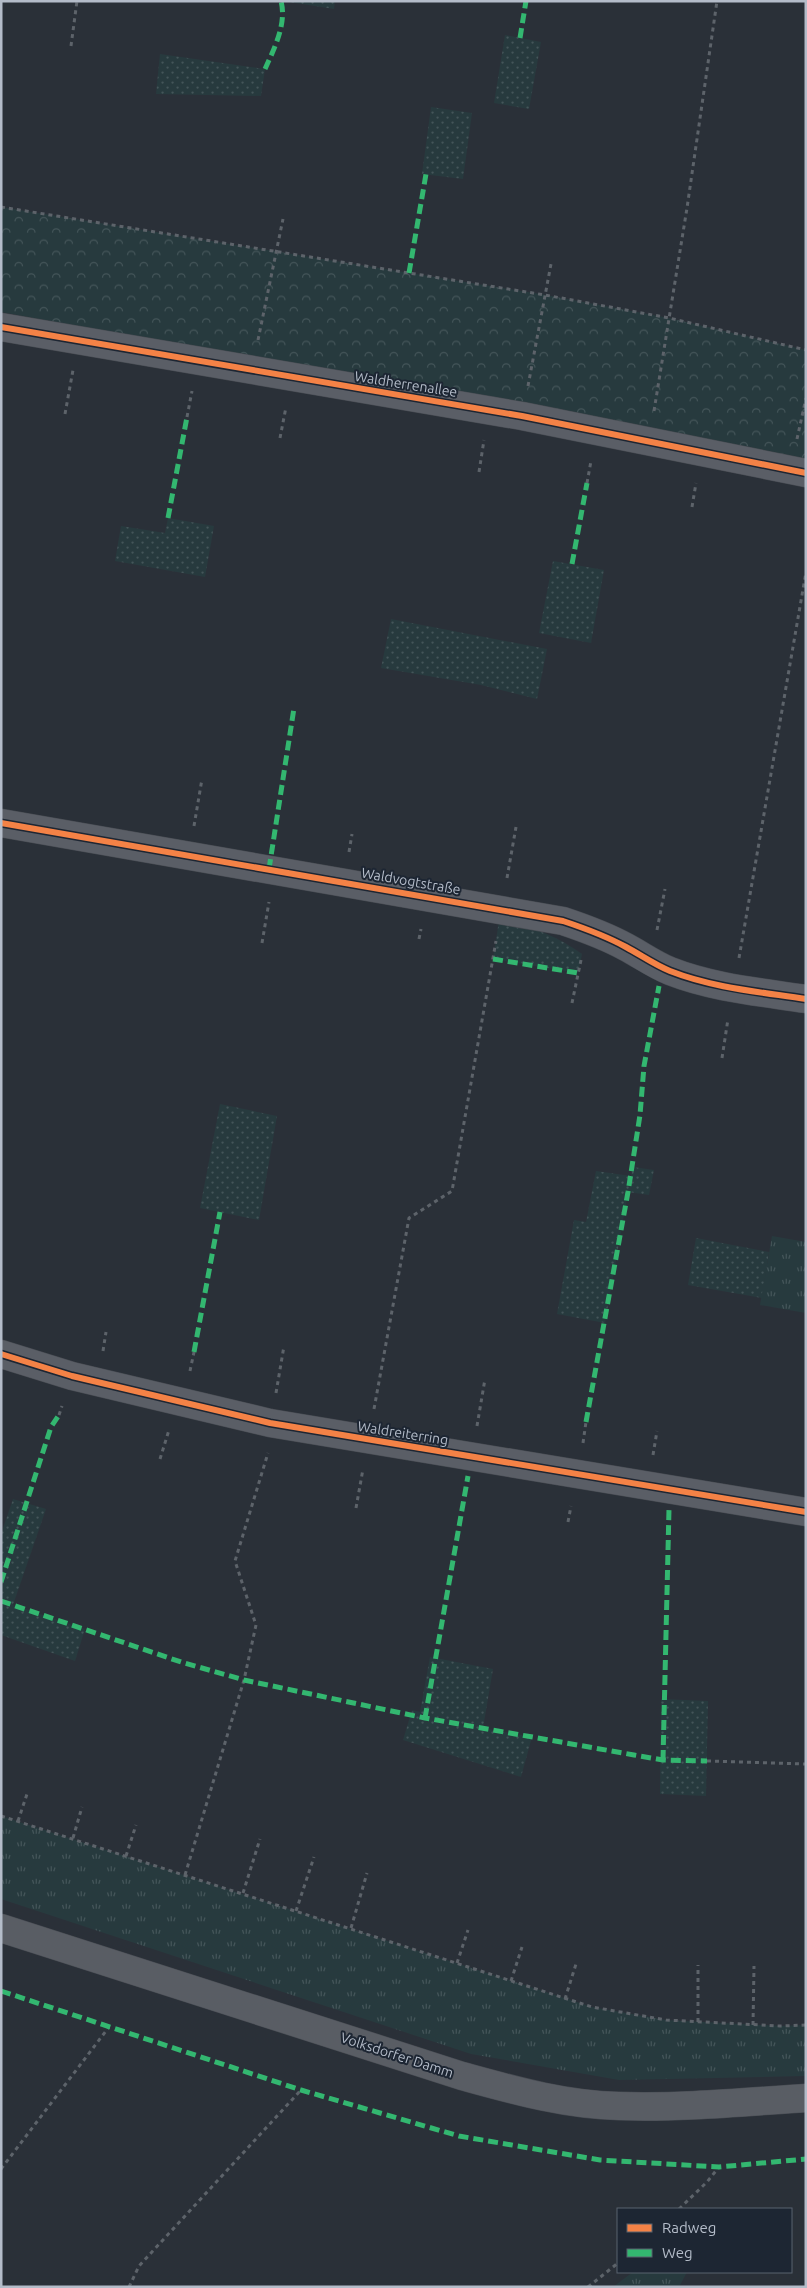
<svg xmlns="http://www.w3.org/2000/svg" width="807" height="2288" viewBox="0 0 807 2288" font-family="Ubuntu,sans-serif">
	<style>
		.grass { fill: url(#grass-dots) }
		.forest { fill: url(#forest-crowns) }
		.park { fill: url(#park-tufts) }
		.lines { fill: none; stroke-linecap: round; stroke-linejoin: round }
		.street-casing { stroke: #484c53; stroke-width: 29 }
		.secondary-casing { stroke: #484c53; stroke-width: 29 }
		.path { stroke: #5d636a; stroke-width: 3; stroke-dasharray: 4 4; stroke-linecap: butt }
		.street { stroke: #5a5e66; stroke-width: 28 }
		.secondary { stroke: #595d64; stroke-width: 28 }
		.quiet { stroke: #33b770; stroke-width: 5; stroke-dasharray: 10 5; stroke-linecap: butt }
		.cycleway-casing { stroke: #1d2633; stroke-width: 9 }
		.cycleway { stroke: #f48246; stroke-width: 6 }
		.labels { text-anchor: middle; stroke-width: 4; stroke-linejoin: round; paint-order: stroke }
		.street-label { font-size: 14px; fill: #b4bcc9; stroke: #1d2633 }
	</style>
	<defs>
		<pattern id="grass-dots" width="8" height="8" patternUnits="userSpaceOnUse" patternTransform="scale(1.25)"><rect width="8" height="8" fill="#273a3e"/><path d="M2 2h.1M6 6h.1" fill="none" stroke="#445559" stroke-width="1.8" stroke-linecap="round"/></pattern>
		<pattern id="forest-crowns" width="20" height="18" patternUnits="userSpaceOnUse" patternTransform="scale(1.25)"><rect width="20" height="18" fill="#273a3e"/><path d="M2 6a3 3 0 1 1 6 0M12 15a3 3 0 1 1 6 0" fill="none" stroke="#445559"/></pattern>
		<pattern id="park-tufts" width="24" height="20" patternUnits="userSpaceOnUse" patternTransform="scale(1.25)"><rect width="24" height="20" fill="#273a3e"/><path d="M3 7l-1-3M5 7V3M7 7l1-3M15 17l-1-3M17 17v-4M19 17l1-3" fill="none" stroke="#445559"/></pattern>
	</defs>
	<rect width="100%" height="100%" fill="#2a3038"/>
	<!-- grass -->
	<g class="grass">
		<polygon points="283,1 335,1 334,9"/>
		<polygon points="505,35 541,42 529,109 494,103"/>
		<polygon points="160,54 265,69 261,96 156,94"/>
		<polygon points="431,107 472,113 463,179 422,174"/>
		<polygon points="168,518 214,526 205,577 115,561 121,526 165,533"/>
		<polygon points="553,561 604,570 591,643 539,633"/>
		<polygon points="391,619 547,649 537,699 481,685 381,668"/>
		<path d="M499,921C533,927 554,934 582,954L578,973L493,959Z"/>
		<polygon points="220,1104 277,1116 259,1220 200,1208"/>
		<polygon points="633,1167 654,1170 649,1195 628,1192 605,1323 557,1314 574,1220 586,1222 596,1171 631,1176"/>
		<polygon points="696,1238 769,1252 762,1298 688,1285"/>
		<polygon points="13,1499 46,1509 13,1605 85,1629 75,1661 1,1635 1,1534"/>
		<polygon points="430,1657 493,1669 483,1728 532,1737 521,1777 403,1740 412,1710 420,1712"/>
		<polygon points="661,1699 708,1701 706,1796 660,1794"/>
	</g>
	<!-- forest -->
	<polygon class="forest" points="1,207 546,295 669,318 806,350 806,460 1,312"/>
	<!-- park -->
	<g class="park">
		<polygon points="772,1236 806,1242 806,1313 760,1305"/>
		<polygon points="1,1816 592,2007 666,2020 780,2026 806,2025 806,2076 619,2080 471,2054 1,1899"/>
		<polygon points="633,2272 687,2272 679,2287 613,2287"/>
	</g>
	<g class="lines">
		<!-- street casing -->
		<g class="street-casing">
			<g id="street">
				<polyline points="1,327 522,416 806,473"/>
				<path d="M1,823L563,921C584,928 606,936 626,947C641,955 655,965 670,971C713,988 761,992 806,999"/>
				<polyline points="1,1354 72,1376 270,1423 806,1512"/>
			</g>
		</g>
		<!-- secondary casing -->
		<g class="secondary-casing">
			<path id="secondary" d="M1,1928L462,2076C513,2090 565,2105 619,2106C681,2108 744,2102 806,2098"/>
		</g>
		<!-- path -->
		<g class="path">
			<polyline points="71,46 77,1"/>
			<polyline points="1,207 545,295 669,318 806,350"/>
			<polyline points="258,340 283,219"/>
			<polyline points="528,386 551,264"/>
			<polyline points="654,411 687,208 717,1"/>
			<polyline points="65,414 73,370"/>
			<polyline points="187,417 192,391"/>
			<polyline points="280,438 286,407"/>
			<polyline points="797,439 806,398"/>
			<polyline points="479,472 484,440"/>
			<polyline points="587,483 591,461"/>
			<polyline points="692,507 696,483"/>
			<polyline points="194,826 202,779"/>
			<polyline points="349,852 352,834"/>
			<polyline points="507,878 516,827"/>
			<polyline points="657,930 665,889"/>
			<polyline points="419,939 421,929"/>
			<polyline points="262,943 269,902"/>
			<polyline points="739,958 806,572"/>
			<polyline points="572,1003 581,960"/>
			<polyline points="722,1058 728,1019"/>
			<polyline points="103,1351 106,1332"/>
			<polyline points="190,1371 194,1352"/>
			<polyline points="276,1393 284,1346"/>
			<polyline points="374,1409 409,1218 452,1191 496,941"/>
			<polyline points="59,1415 62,1406"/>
			<polyline points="477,1426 485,1379"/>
			<polyline points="583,1443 586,1422"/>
			<polyline points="653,1455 657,1431"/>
			<polyline points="160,1459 169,1430"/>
			<polyline points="356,1508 363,1469"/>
			<polyline points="568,1522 571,1506"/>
			<polyline points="707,1761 806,1764"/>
			<polyline points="1,1816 592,2007 666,2020 780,2026 806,2025"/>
			<polyline points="18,1821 28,1791"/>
			<polyline points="73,1838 82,1807"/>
			<polyline points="126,1856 136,1825"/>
			<polyline points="185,1875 244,1680 256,1625 235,1561 268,1453"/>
			<polyline points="243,1893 260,1839"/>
			<polyline points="296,1911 314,1857"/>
			<polyline points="351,1928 367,1873"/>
			<polyline points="457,1963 468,1930"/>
			<polyline points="511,1981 522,1947"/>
			<polyline points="565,1999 576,1964"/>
			<polyline points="698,2022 698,1965"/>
			<polyline points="753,2025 754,1966"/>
			<polyline points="1,2169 109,2027"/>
			<polyline points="679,2209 707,2182 719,2167"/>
			<polyline points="129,2287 139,2266 301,2090"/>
			<polyline points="588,2287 618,2263"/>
		</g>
		<!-- street -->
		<use href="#street" class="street"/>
		<!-- secondary -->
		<use href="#secondary" class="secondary"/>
		<!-- quiet -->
		<g class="quiet">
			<polyline points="520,38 526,1"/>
			<path d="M265,69C274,49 287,24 281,1"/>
			<polyline points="409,273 426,174"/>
			<polyline points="168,518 187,417"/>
			<polyline points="572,564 587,483"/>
			<polyline points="269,869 294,708"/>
			<polyline points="493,959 578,973"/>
			<polyline points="194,1352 220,1212"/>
			<polyline points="586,1422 628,1192 640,1115 644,1066 659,986"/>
			<polyline points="1,1582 51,1427 59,1415"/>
			<polyline points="1,1601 181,1662 244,1680 425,1718 634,1755 663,1760 707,1761"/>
			<polyline points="425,1718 468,1476"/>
			<polyline points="663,1760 669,1509"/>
			<polyline points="1,1991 301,2090 459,2136 600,2160 719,2167 806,2159"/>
		</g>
		<!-- cycleway casing -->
		<g class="cycleway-casing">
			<g id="cycleway">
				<polyline points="1,327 522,416 806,473"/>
				<path d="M1,823L563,921C584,928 606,936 626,947C641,955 655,965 670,971C713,988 761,992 806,999"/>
				<polyline points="1,1354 72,1376 270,1423 806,1512"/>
			</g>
		</g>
		<!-- cycleway -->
		<use href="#cycleway" class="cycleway"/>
	</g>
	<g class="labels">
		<!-- street labels -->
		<g class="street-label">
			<text transform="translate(406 384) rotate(9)" y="5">Waldherrenallee</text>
			<text transform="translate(411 881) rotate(10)" y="5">Waldvogtstraße</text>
			<text transform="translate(403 1433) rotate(9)" y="5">Waldreiterring</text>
			<text transform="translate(397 2055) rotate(18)" y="5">Volksdorfer Damm</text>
		</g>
	</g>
	<!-- border -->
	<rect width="807" height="2288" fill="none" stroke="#b4bcc9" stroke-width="5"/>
	<!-- legend -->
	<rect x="617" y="2208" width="175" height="65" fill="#1d2633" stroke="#59626f"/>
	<rect x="627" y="2224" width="25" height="8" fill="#f48246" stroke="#59626f"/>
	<text x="662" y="2233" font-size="15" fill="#b4bcc9">Radweg</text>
	<rect x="627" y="2249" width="25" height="8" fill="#33b770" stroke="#59626f"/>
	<text x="662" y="2258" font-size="15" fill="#b4bcc9">Weg</text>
</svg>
